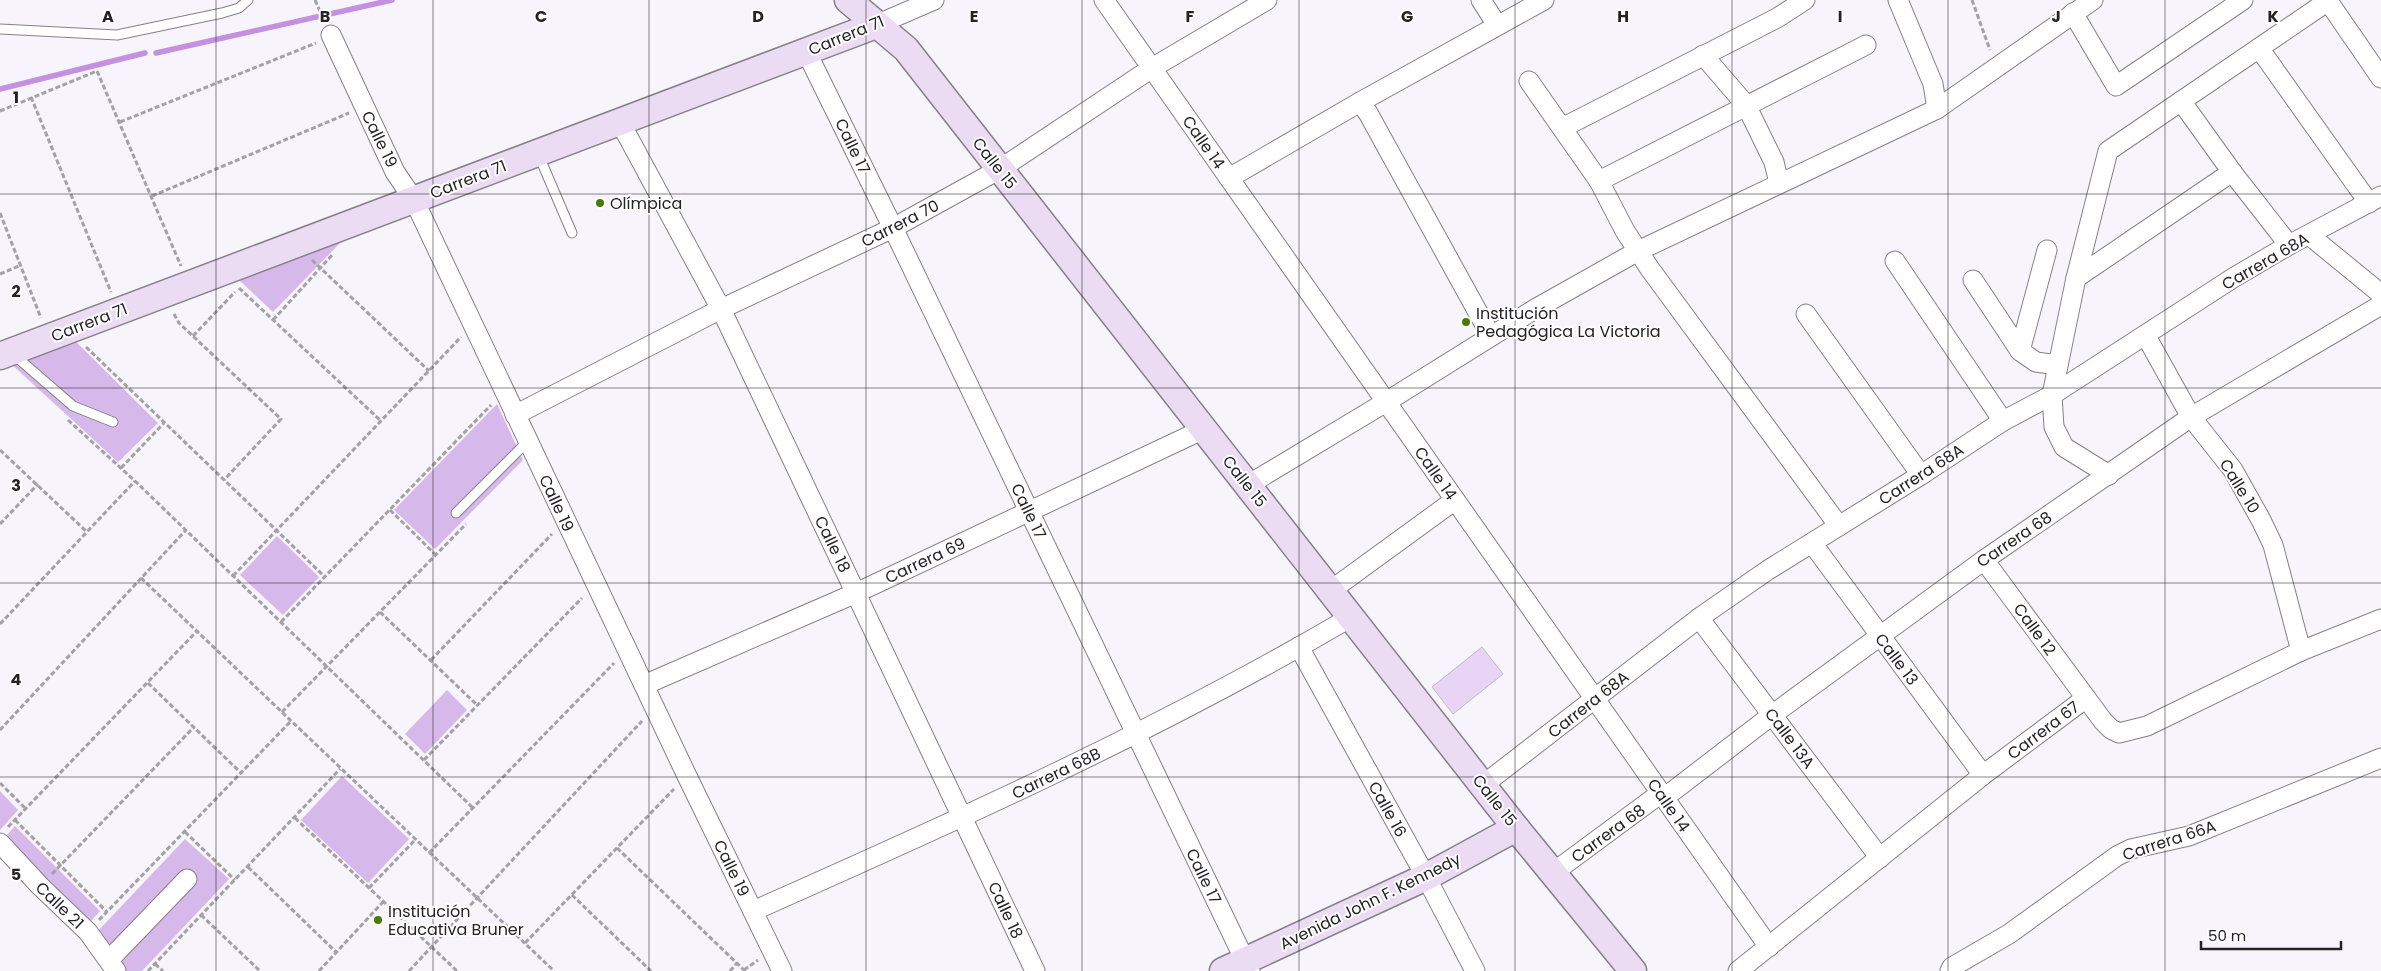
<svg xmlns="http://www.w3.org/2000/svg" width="2381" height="971" viewBox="0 0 2381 971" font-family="Poppins,sans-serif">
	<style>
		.green { fill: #d7b8ea }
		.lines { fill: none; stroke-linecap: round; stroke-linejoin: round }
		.stream { stroke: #c391e0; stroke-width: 5.5 }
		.building { fill: #e8d4f5; stroke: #c1bdc4 }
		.lane-casing { stroke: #858187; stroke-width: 11 }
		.street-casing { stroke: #858187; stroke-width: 21 }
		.secondary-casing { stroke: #858187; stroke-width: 29 }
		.path { stroke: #a4a1a6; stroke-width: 3; stroke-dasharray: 5 2.5; stroke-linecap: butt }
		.lane { stroke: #fff; stroke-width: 9 }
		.street { stroke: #fff; stroke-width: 19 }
		.secondary { stroke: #ebdcf4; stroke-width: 26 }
		.grid { fill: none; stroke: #242225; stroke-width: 1; stroke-opacity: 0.55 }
		.poi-dot { fill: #4a7b08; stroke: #fff; stroke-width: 2 }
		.labels { text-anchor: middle; stroke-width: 4; stroke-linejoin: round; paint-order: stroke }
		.street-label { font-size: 16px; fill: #242225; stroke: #fff }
		.poi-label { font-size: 16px; fill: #242225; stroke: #fff; text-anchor: start }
		.grid-label { font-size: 16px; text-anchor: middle; font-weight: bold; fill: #242225; stroke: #fff; stroke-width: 4; stroke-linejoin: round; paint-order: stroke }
	</style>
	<rect width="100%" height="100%" fill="#f8f4fb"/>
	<!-- green -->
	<g class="green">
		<polygon points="342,241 273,312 238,279"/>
		<polygon points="71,337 158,423 118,462 9,362"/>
		<polygon points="497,404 523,460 435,549 394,510"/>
		<polygon points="277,536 319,577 283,615 240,575"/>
		<polygon points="447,690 467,710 425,754 405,734"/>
		<polygon points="342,776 409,839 368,883 301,820"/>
		<polygon points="0,791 18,810 0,830"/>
		<polygon points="15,826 100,911 88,924 32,865 7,835"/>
		<polygon points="185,839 229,879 142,971 126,971 97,932"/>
	</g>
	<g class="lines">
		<!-- stream -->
		<g class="stream">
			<polyline points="156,53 392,0"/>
			<polyline points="0,89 145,53"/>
		</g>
	</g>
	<!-- building -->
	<polygon class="building" points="1482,647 1503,674 1453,714 1432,687"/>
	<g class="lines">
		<!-- lane casing -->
		<g class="lane-casing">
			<g id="lane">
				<polyline points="0,29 117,35 222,13 239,8 248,0"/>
				<polyline points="539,156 572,233"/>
				<polyline points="13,354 73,406 113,422"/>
				<polyline points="456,513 528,441"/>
			</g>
		</g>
		<!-- street casing -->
		<g class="street-casing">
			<g id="street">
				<polyline points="1104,0 1769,947"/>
				<polyline points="1481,0 1497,25"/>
				<polyline points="1898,0 1933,84 1937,109"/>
				<polyline points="2073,13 2116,86 2243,0"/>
				<polyline points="876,25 934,0"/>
				<polyline points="331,35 395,172 414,200 687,776 782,971"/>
				<polyline points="2259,48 2369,203"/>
				<polyline points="806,51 893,228 1250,971"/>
				<polyline points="1703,55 1746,105 1774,162 1779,183"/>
				<polyline points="1529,81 1599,181 1625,231 1650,269 1839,526"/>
				<polyline points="2181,101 2232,172 2289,245"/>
				<polyline points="1360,102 1368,113 1491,336"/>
				<polyline points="620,122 721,309 1035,971"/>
				<polyline points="1562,128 1777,18 1805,0"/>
				<polyline points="1229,178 1360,102 1544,0"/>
				<polyline points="1599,181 1866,45"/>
				<polyline points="2309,235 2381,294"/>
				<polyline points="1895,261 2003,421"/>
				<polyline points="2076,278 2232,172"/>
				<polyline points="1973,280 2020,351 2036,362 2058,365"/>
				<polyline points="1806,314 1921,475"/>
				<polyline points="2146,336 2191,417 2233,470 2261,520 2273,545 2301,651"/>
				<polyline points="2020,351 2047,250"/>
				<polyline points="515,415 721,309 893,228 1000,169 1152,68 1267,0"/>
				<polyline points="2109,475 2064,447 2054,427 2052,395 2076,278 2108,151 2328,1 2381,78"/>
				<polyline points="1248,485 1386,402 1535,309 1638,251 1937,109 2093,0"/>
				<polyline points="1812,543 1983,775"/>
				<polyline points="1984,560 2103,721 2111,729 2119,733 2147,726 2301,651 2381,619"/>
				<polyline points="1330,591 1455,500"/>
				<polyline points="1699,618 1880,858"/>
				<polyline points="1299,647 1426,877 1475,971"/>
				<polyline points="644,685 856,593 1204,429"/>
				<polyline points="1483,785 1699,618 1768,570 1921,475 2003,421 2052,395 2233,278 2289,245 2381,196"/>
				<polyline points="1664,798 1772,715 1984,560 2191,417 2381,305"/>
				<polyline points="0,843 40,886 88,932 116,971"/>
				<polyline points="1554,872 1661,793"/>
				<path d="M753,911C956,821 1159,730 1351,617"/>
				<polyline points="109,960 187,879"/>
				<polyline points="1738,971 1983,775 2086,698"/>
				<polyline points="1950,971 1952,967 2009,934 2117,856 2131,849 2189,836 2381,758"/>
			</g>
		</g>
		<!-- secondary casing -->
		<g class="secondary-casing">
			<g id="secondary">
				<polyline points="848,0 906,49 1516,828 1633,971"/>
				<polyline points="0,356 876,25"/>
				<polyline points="1223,971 1426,877 1516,828"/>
			</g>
		</g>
		<!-- path -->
		<g class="path">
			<polyline points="315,0 324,20"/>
			<polyline points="1972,0 1990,50"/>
			<polyline points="31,97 111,292"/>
			<polyline points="0,111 97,71 181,266"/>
			<polyline points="120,122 316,43"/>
			<polyline points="152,196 349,113"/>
			<polyline points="0,213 41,318"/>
			<polyline points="312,260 429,371"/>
			<polyline points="0,274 21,265"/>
			<polyline points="239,288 381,421"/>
			<polyline points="174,314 179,323 281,419 224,480"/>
			<polyline points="273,320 333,254"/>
			<polyline points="193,336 235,292"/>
			<polyline points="86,347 325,577"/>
			<polyline points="68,420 135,481 473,808"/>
			<polyline points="0,450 87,532"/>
			<polyline points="121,468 164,423"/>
			<polyline points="390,510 436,555"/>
			<polyline points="0,524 38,484"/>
			<polyline points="233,576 461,337"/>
			<polyline points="141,578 554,971"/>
			<polyline points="380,612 477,705"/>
			<polyline points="281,622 491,405"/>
			<polyline points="0,624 135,481"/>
			<polyline points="431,660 552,534"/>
			<polyline points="148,683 241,773"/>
			<polyline points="282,712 466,524"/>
			<polyline points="0,730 186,530"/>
			<polyline points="424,760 582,598"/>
			<polyline points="0,783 26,809"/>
			<polyline points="295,818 457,971"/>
			<polyline points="15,820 107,912"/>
			<polyline points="8,827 197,631"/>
			<polyline points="185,832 235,880"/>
			<polyline points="617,848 745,971"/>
			<polyline points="429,853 614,663"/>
			<polyline points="248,867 336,952"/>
			<polyline points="52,874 194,727"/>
			<polyline points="369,888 415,840"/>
			<polyline points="572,895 651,971"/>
			<polyline points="201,915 260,971"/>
			<polyline points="99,920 291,721"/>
			<polyline points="525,943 674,789"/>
			<polyline points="155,964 163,971"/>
			<polyline points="744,970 758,960"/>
			<polyline points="148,971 340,769"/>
			<polyline points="319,971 383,902"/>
			<polyline points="409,971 642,721"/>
			<polyline points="730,971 737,963"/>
		</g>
		<!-- lane -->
		<use href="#lane" class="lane"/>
		<!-- street -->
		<use href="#street" class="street"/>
		<!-- secondary -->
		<use href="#secondary" class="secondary"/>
	</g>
	<!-- grid -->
	<path class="grid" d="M216,0V971M433,0V971M649,0V971M866,0V971M1082,0V971M1299,0V971M1515,0V971M1732,0V971M1948,0V971M2165,0V971M0,194H2381M0,388H2381M0,583H2381M0,777H2381"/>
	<!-- markers -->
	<g class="poi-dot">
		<circle cx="600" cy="203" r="5"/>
		<circle cx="1466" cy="322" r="5"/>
		<circle cx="378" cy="920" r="5"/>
	</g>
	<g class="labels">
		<!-- street labels -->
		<g class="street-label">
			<text transform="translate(846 35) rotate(-22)" y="6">Carrera 71</text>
			<text transform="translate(380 139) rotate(64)" y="6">Calle 19</text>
			<text transform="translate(1204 142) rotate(55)" y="6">Calle 14</text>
			<text transform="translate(853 146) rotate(64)" y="6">Calle 17</text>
			<text transform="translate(995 163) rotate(52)" y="6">Calle 15</text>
			<text transform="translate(468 179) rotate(-21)" y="6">Carrera 71</text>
			<text transform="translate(900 223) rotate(-27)" y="6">Carrera 70</text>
			<text transform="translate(2265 261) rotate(-30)" y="6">Carrera 68A</text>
			<text transform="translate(89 322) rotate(-21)" y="6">Carrera 71</text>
			<text transform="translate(1436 473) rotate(55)" y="6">Calle 14</text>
			<text transform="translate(1921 474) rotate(-33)" y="6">Carrera 68A</text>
			<text transform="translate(1245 481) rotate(52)" y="6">Calle 15</text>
			<text transform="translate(2240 486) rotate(58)" y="6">Calle 10</text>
			<text transform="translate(557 503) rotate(65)" y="6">Calle 19</text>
			<text transform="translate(1029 511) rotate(64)" y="6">Calle 17</text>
			<text transform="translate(2014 539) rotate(-34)" y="6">Carrera 68</text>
			<text transform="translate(833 544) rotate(64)" y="6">Calle 18</text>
			<text transform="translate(925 560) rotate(-25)" y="6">Carrera 69</text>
			<text transform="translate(2035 629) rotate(54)" y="6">Calle 12</text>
			<text transform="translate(1897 659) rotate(53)" y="6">Calle 13</text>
			<text transform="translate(1588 704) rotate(-38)" y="6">Carrera 68A</text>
			<text transform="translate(2043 730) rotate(-37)" y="6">Carrera 67</text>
			<text transform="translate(1790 738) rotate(53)" y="6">Calle 13A</text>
			<text transform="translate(1056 773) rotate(-26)" y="6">Carrera 68B</text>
			<text transform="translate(1495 800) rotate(52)" y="6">Calle 15</text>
			<text transform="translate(1669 805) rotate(55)" y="6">Calle 14</text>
			<text transform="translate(1388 809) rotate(61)" y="6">Calle 16</text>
			<text transform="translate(1608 833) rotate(-36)" y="6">Carrera 68</text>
			<text transform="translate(2169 840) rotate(-18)" y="6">Carrera 66A</text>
			<text transform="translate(732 868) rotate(64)" y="6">Calle 19</text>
			<text transform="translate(1204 876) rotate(64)" y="6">Calle 17</text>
			<text transform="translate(1370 901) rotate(-26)" y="6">Avenida John F. Kennedy</text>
			<text transform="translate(60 905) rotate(44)" y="6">Calle 21</text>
			<text transform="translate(1006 910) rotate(65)" y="6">Calle 18</text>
		</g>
		<!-- poi labels -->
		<g class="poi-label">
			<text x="610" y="209">Olímpica</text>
			<text x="1476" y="319">Institución<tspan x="1476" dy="18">Pedagógica La Victoria</tspan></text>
			<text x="388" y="917">Institución<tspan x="388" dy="18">Educativa Bruner</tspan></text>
		</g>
	</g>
	<g class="grid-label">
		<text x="108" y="22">A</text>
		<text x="325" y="22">B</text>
		<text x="541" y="22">C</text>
		<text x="758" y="22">D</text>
		<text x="974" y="22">E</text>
		<text x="1190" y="22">F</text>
		<text x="1407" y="22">G</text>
		<text x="1623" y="22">H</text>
		<text x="1840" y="22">I</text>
		<text x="2056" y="22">J</text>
		<text x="2273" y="22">K</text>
		<text x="16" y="103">1</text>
		<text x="16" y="297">2</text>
		<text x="16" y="491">3</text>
		<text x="16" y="685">4</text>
		<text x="16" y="880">5</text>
	</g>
	<!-- scale -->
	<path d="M2201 941v8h140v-8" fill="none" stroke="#242225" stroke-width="2.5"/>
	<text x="2208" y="941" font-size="15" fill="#242225" stroke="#ffffff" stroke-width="4" paint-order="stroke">50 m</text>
</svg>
